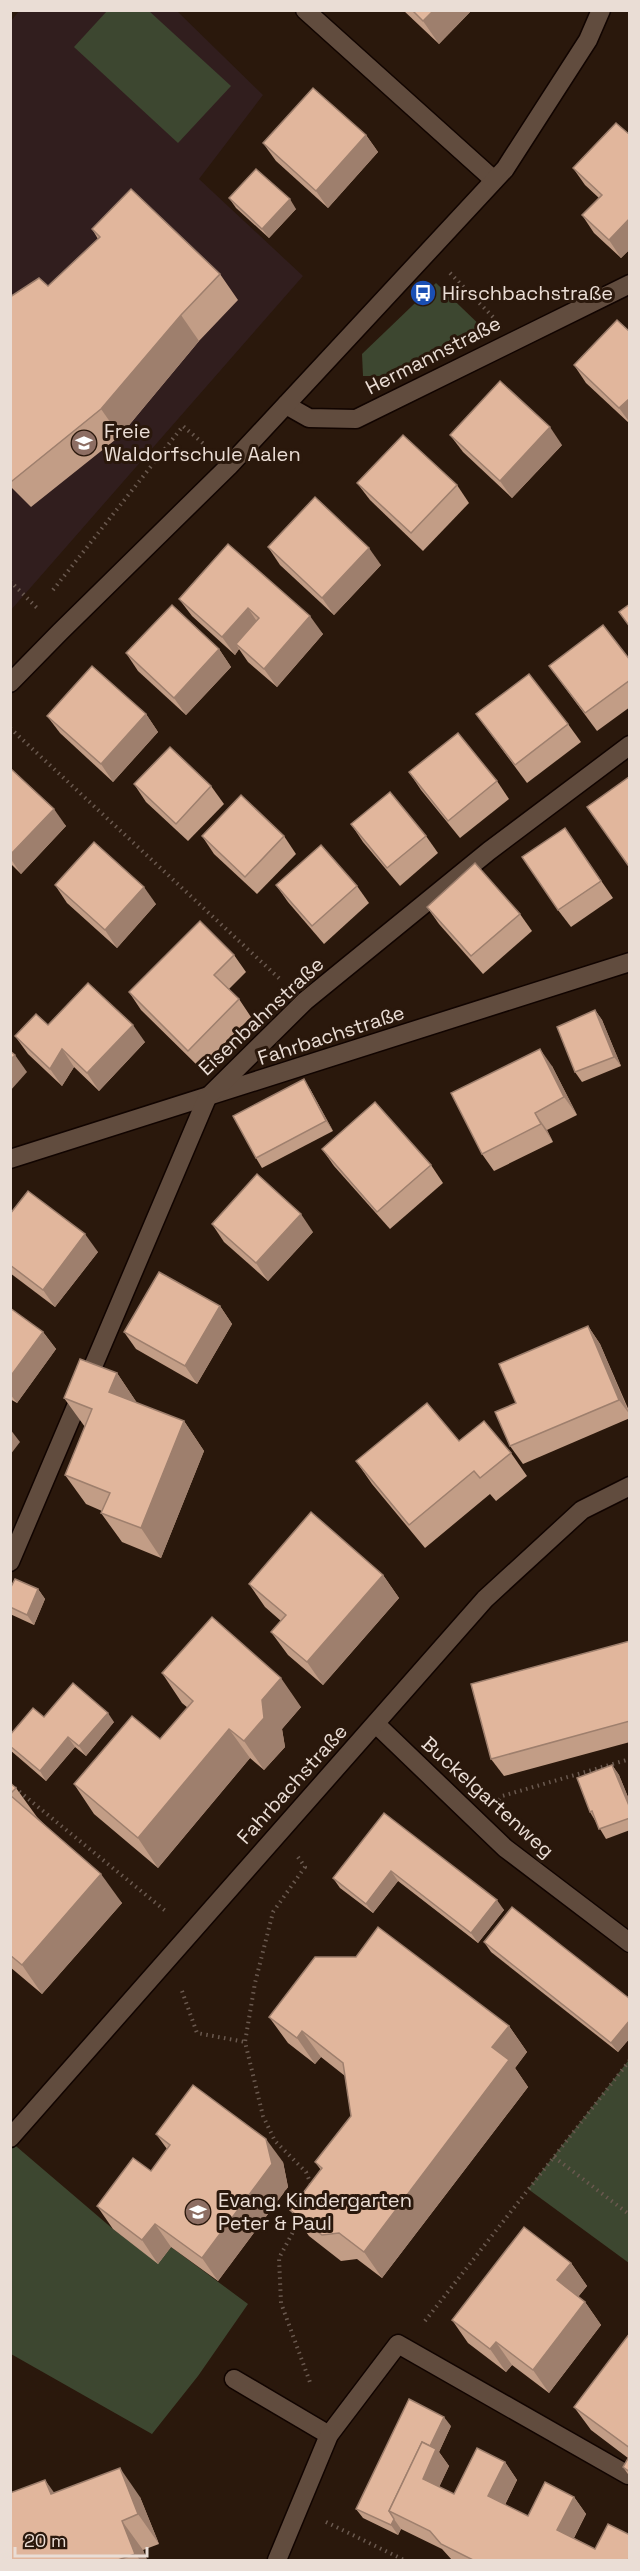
<svg xmlns="http://www.w3.org/2000/svg" width="640" height="2571" viewBox="0 0 640 2571" font-family="'Space Grotesk',sans-serif">
	<style>
		.education { fill: #311e1e }
		.green { fill: #3d4730 }
		.lines { fill: none; stroke-linecap: round; stroke-linejoin: round }
		.minor-casing { stroke: #110400; stroke-width: 21 }
		.path { stroke: #6a594f; stroke-width: 4; stroke-dasharray: 1.5 4.5; stroke-linecap: butt }
		.minor { stroke: #614c3e; stroke-width: 18 }
		.wall { fill: #c29d86 }
		.shaded-wall { fill: #9e7f6d }
		.building { fill: #e1b69c; stroke: #9e7f6d; stroke-width: 1.5 }
		.labels { text-anchor: middle; stroke-width: 6; stroke-linejoin: round; paint-order: stroke }
		.poi-label { font-size: 20px; fill: #eaddd5; stroke: #2a180c; text-anchor: start }
		.street-label { font-size: 20px; fill: #eaddd5; stroke: #2a180c }
	</style>
	<rect width="100%" height="100%" fill="#2a180c"/>
	<!-- education -->
	<polygon class="education" points="19,11 177,11 263,95 199,179 303,276 11,610 11,21"/>
	<!-- green -->
	<g class="green">
		<polygon points="107,11 149,11 231,86 178,143 74,47"/>
		<polygon points="436,283 487,332 393,376 363,376 362,354"/>
		<polygon points="628,2061 630,2062 629,2263 528,2189"/>
		<polygon points="10,2141 113,2229 158,2263 171,2247 248,2304 198,2376 152,2434 11,2354"/>
	</g>
	<g class="lines">
		<!-- minor casing -->
		<g class="minor-casing">
			<g id="minor">
				<polyline points="305,10 494,180"/>
				<polyline points="286,405 309,418 356,419 630,284"/>
				<polyline points="10,683 60,632 229,466 505,169 588,40 601,10"/>
				<polyline points="10,1159 630,962"/>
				<polyline points="10,1562 207,1098 305,1001 489,851 630,745"/>
				<polyline points="376,1724 505,1848 630,1943"/>
				<polyline points="10,2138 485,1599 582,1510 630,1486"/>
				<polyline points="234,2379 329,2435"/>
				<polyline points="277,2560 329,2435 398,2344 628,2475"/>
			</g>
		</g>
		<!-- path -->
		<g class="path">
			<polyline points="450,273 493,317"/>
			<polyline points="10,581 37,608"/>
			<polyline points="53,590 183,426 205,445"/>
			<polyline points="10,728 282,981"/>
			<polyline points="10,1784 168,1913"/>
			<polyline points="499,1800 502,1796 630,1759"/>
			<polyline points="298,1857 305,1867 273,1912 255,1983 245,2042 263,2116 275,2141 306,2172 312,2187"/>
			<polyline points="182,1991 197,2033 245,2042"/>
			<polyline points="554,2157 630,2215"/>
			<polyline points="301,2217 279,2258 281,2303 311,2385"/>
			<polyline points="425,2321 630,2060"/>
			<polyline points="326,2522 404,2560"/>
		</g>
		<!-- minor -->
		<use href="#minor" class="minor"/>
	</g>
	<!-- wall -->
	<g class="wall">
		<polygon points="403,10 472,10 439,44"/>
		<polygon points="366,135 378,152 328,208 276,161 263,143"/>
		<polygon points="630,135 630,249 621,258 594,233 582,215 599,198 585,185 573,168"/>
		<polygon points="229,198 296,209 269,238 236,208"/>
		<polygon points="92,229 220,274 238,300 199,341 120,436 31,507 10,486 10,297 48,286 98,239"/>
		<polygon points="630,332 630,424 586,383 574,365"/>
		<polygon points="450,435 562,445 512,498 463,452"/>
		<polygon points="357,483 457,485 469,503 423,551 370,500"/>
		<polygon points="228,544 323,634 277,687 248,662 239,649 235,655 192,616 179,599"/>
		<polygon points="268,547 381,565 334,615 280,565"/>
		<polygon points="219,649 231,667 186,715 138,671 126,653"/>
		<polygon points="630,660 630,707 597,731 549,666"/>
		<polygon points="146,714 158,732 113,782 60,733 47,716"/>
		<polygon points="476,714 568,724 581,742 527,783"/>
		<polygon points="10,768 66,826 21,874 10,863"/>
		<polygon points="409,772 497,781 509,799 460,838 421,790"/>
		<polygon points="134,784 211,786 224,804 188,841 146,802"/>
		<polygon points="351,824 426,836 438,853 400,886 363,842"/>
		<polygon points="565,828 613,898 571,927 558,910"/>
		<polygon points="202,836 284,836 296,854 257,894 214,854"/>
		<polygon points="55,885 156,904 117,948 67,903"/>
		<polygon points="276,885 357,886 369,903 324,944 288,902"/>
		<polygon points="427,907 520,914 532,931 483,974 439,924"/>
		<polygon points="234,955 246,972 229,989 239,999 251,1017 200,1068 141,1010 129,992"/>
		<polygon points="595,1010 602,1020 621,1066 582,1082 575,1072"/>
		<polygon points="48,1025 145,1042 99,1091 74,1067 62,1086 28,1054 15,1036"/>
		<polygon points="552,1066 577,1115 547,1130 553,1142 494,1171 482,1154"/>
		<polygon points="310,1089 333,1131 262,1168 256,1158"/>
		<polygon points="322,1149 431,1165 443,1183 390,1229 334,1166"/>
		<polygon points="10,1214 98,1252 55,1307 10,1273"/>
		<polygon points="212,1224 313,1232 268,1281 224,1242"/>
		<polygon points="220,1306 232,1324 197,1384 136,1349 124,1332"/>
		<polygon points="10,1308 43,1332 56,1349 17,1403 10,1399"/>
		<polygon points="588,1326 600,1344 630,1413 630,1418 523,1464 510,1446 516,1403"/>
		<polygon points="117,1373 137,1403 184,1421 204,1451 161,1558 122,1542 101,1513 102,1511 86,1504 65,1475 85,1427 64,1398"/>
		<polygon points="459,1441 511,1453 527,1476 496,1501 490,1494 425,1548 372,1484 356,1461"/>
		<polygon points="383,1575 399,1598 323,1685 288,1655 271,1632 281,1621 265,1607 249,1584"/>
		<polygon points="10,1589 38,1589 45,1599 34,1625 10,1614"/>
		<polygon points="630,1641 630,1742 504,1776 491,1759"/>
		<polygon points="162,1673 301,1707 282,1729 285,1747 264,1770 250,1758 158,1868 94,1814 74,1784 160,1739 188,1708 182,1703"/>
		<polygon points="44,1717 114,1722 86,1756 75,1747 46,1781 10,1750 10,1735"/>
		<polygon points="612,1765 619,1775 630,1802 630,1830 606,1839 590,1812"/>
		<polygon points="10,1783 16,1788 37,1817 122,1903 42,1994 10,1967"/>
		<polygon points="384,1813 504,1910 478,1943 398,1881 373,1913 340,1888 333,1878"/>
		<polygon points="484,1942 630,1999 630,2038 618,2052 491,1952"/>
		<polygon points="269,2017 509,2026 527,2052 515,2068 528,2087 382,2278 357,2259 341,2261 309,2236 290,2210 321,2170 315,2162 351,2116 345,2076 321,2057 315,2064 288,2043"/>
		<polygon points="156,2134 283,2162 288,2187 218,2281 171,2247 158,2264 113,2229 97,2206 151,2171 167,2149"/>
		<polygon points="571,2263 587,2286 578,2297 585,2302 601,2325 549,2393 512,2365 506,2372 468,2343 452,2320"/>
		<polygon points="630,2333 630,2477 623,2467 628,2458 591,2430 574,2407"/>
		<polygon points="451,2426 439,2452 449,2466 439,2487 454,2494 505,2462 517,2480 505,2505 528,2516 574,2497 586,2514 574,2538 595,2549 630,2560 452,2560 442,2549 401,2529 398,2535 363,2518 356,2509"/>
		<polygon points="54,2493 140,2497 159,2544 143,2550 147,2560 10,2560"/>
	</g>
	<!-- shaded-wall -->
	<g class="shaded-wall">
		<polygon points="434,10 472,10 439,44 423,21"/>
		<polygon points="366,135 378,152 328,208 316,191"/>
		<polygon points="290,199 296,209 269,238 262,229"/>
		<polygon points="630,218 630,249 621,258 609,240"/>
		<polygon points="181,315 199,341 120,436 101,409"/>
		<polygon points="630,398 630,423 619,408"/>
		<polygon points="550,427 562,445 512,498 500,481"/>
		<polygon points="369,548 381,565 334,615 322,598"/>
		<polygon points="248,608 260,626 236,644 239,649 235,655 222,637"/>
		<polygon points="310,616 323,634 277,687 264,669"/>
		<polygon points="219,649 231,667 186,715 174,698"/>
		<polygon points="146,714 158,732 113,782 101,764"/>
		<polygon points="54,809 66,826 21,874 10,858 10,855"/>
		<polygon points="144,887 156,904 117,948 105,930"/>
		<polygon points="595,1010 602,1020 621,1066 614,1057"/>
		<polygon points="133,1025 145,1042 99,1091 87,1073"/>
		<polygon points="62,1049 74,1067 62,1086 50,1069"/>
		<polygon points="540,1049 552,1066 577,1115 564,1097"/>
		<polygon points="15,1055 27,1072 10,1091 10,1060"/>
		<polygon points="304,1079 310,1089 333,1131 326,1121"/>
		<polygon points="535,1113 547,1130 553,1142 541,1124"/>
		<polygon points="301,1214 313,1232 268,1281 256,1263"/>
		<polygon points="85,1234 98,1252 55,1307 43,1290"/>
		<polygon points="220,1306 232,1324 197,1384 185,1366"/>
		<polygon points="588,1326 600,1344 630,1415 619,1400"/>
		<polygon points="43,1332 56,1349 17,1403 10,1394 10,1377"/>
		<polygon points="117,1373 137,1403 130,1422 109,1392"/>
		<polygon points="184,1421 204,1451 161,1558 141,1528"/>
		<polygon points="10,1429 20,1442 10,1455"/>
		<polygon points="383,1575 399,1598 323,1685 307,1662"/>
		<polygon points="38,1589 45,1599 34,1625 27,1615"/>
		<polygon points="281,1678 301,1707 282,1729 285,1747 264,1770 244,1741 262,1700"/>
		<polygon points="108,1713 114,1722 86,1756 79,1746"/>
		<polygon points="229,1729 250,1758 158,1868 138,1838"/>
		<polygon points="68,1737 75,1747 46,1781 40,1771"/>
		<polygon points="612,1765 619,1775 630,1802 630,1808"/>
		<polygon points="391,1871 398,1881 373,1913 366,1904"/>
		<polygon points="101,1874 122,1903 42,1994 22,1965"/>
		<polygon points="497,1900 504,1910 478,1943 471,1933"/>
		<polygon points="630,2020 630,2038 618,2052 611,2043"/>
		<polygon points="509,2026 527,2052 515,2068 528,2087 382,2278 364,2252 492,2047"/>
		<polygon points="302,2031 321,2057 315,2064 297,2038"/>
		<polygon points="266,2139 283,2162 288,2187 218,2281 202,2258"/>
		<polygon points="155,2224 171,2247 158,2264 142,2240"/>
		<polygon points="571,2263 587,2286 573,2303 557,2280"/>
		<polygon points="585,2302 601,2325 549,2393 533,2370"/>
		<polygon points="496,2342 512,2365 506,2372 490,2349"/>
		<polygon points="444,2417 451,2426 439,2452 449,2466 435,2496 396,2515"/>
		<polygon points="505,2462 517,2480 500,2514 488,2496"/>
		<polygon points="120,2468 140,2497 159,2544 138,2514"/>
		<polygon points="45,2480 66,2509 51,2494"/>
		<polygon points="574,2497 586,2514 569,2547 557,2530"/>
		<polygon points="394,2519 401,2529 398,2535 391,2525"/>
		<polygon points="122,2521 143,2550 147,2560 140,2560 135,2554"/>
	</g>
	<!-- building -->
	<g class="building">
		<polygon points="412,10 434,10 423,21"/>
		<polygon points="313,88 366,135 316,191 263,143"/>
		<polygon points="616,123 630,135 630,218 609,240 582,215 602,195 573,168"/>
		<polygon points="256,169 290,199 262,229 229,198"/>
		<polygon points="131,189 220,274 181,315 101,409 12,481 10,479 10,297 39,278 48,286 100,237 92,229"/>
		<polygon points="617,320 630,332 630,398 619,408 574,365"/>
		<polygon points="500,381 550,427 500,481 450,435"/>
		<polygon points="403,435 457,485 411,533 357,483"/>
		<polygon points="315,497 369,548 322,598 268,547"/>
		<polygon points="228,544 310,616 264,669 236,644 259,618 248,608 222,637 179,599"/>
		<polygon points="630,604 630,627 619,612"/>
		<polygon points="172,605 219,649 174,698 126,653"/>
		<polygon points="603,625 630,660 630,680 585,713 549,666"/>
		<polygon points="92,666 146,714 101,764 47,716"/>
		<polygon points="529,674 568,724 515,765 476,714"/>
		<polygon points="458,733 497,781 448,821 409,772"/>
		<polygon points="170,747 211,786 176,824 134,784"/>
		<polygon points="10,768 54,809 10,855"/>
		<polygon points="629,777 630,864 628,865 587,807"/>
		<polygon points="390,792 426,836 387,868 351,824"/>
		<polygon points="241,795 284,836 245,877 202,836"/>
		<polygon points="565,828 601,881 558,910 522,857"/>
		<polygon points="94,842 144,887 105,930 55,885"/>
		<polygon points="321,845 357,886 312,926 276,885"/>
		<polygon points="475,863 520,914 471,956 427,907"/>
		<polygon points="200,921 234,955 214,975 239,999 188,1051 129,992"/>
		<polygon points="88,983 133,1025 87,1073 62,1049 50,1069 15,1036 36,1014 48,1025"/>
		<polygon points="595,1010 614,1057 575,1072 557,1027"/>
		<polygon points="540,1049 564,1097 535,1113 541,1124 482,1154 451,1093"/>
		<polygon points="10,1051 15,1055 10,1060"/>
		<polygon points="304,1079 326,1121 256,1158 233,1116"/>
		<polygon points="375,1102 431,1165 377,1212 322,1149"/>
		<polygon points="257,1174 301,1214 256,1263 212,1224"/>
		<polygon points="28,1191 85,1234 43,1290 10,1265 10,1214"/>
		<polygon points="159,1272 220,1306 185,1366 124,1332"/>
		<polygon points="10,1308 43,1332 10,1377"/>
		<polygon points="588,1326 619,1400 510,1446 495,1412 516,1403 499,1364"/>
		<polygon points="80,1359 117,1373 109,1392 184,1421 141,1528 101,1513 110,1493 65,1475 92,1409 64,1398"/>
		<polygon points="427,1403 459,1441 484,1421 511,1453 480,1478 474,1471 409,1525 356,1461"/>
		<polygon points="311,1512 383,1575 307,1662 271,1632 286,1615 249,1584"/>
		<polygon points="15,1579 38,1589 27,1615 10,1607 10,1589"/>
		<polygon points="212,1617 281,1678 262,1700 264,1718 244,1741 229,1729 138,1838 74,1784 132,1716 160,1739 193,1701 162,1673"/>
		<polygon points="630,1641 630,1721 491,1759 471,1684"/>
		<polygon points="73,1683 108,1713 79,1746 68,1737 40,1771 10,1746 10,1735 33,1708 44,1717"/>
		<polygon points="612,1765 630,1808 630,1818 599,1829 592,1811 590,1812 577,1778"/>
		<polygon points="10,1783 16,1788 10,1794"/>
		<polygon points="10,1795 101,1874 22,1965 10,1955"/>
		<polygon points="384,1813 497,1900 471,1933 391,1871 366,1904 333,1878"/>
		<polygon points="512,1907 630,1999 630,2020 611,2043 484,1942"/>
		<polygon points="378,1927 509,2026 492,2047 509,2060 364,2252 339,2233 322,2235 290,2210 322,2168 315,2162 351,2116 343,2063 302,2031 297,2038 269,2017 315,1957 356,1957"/>
		<polygon points="193,2085 266,2139 272,2164 202,2258 155,2224 142,2240 97,2206 133,2158 151,2171 170,2145 156,2134"/>
		<polygon points="524,2227 571,2263 557,2280 585,2302 533,2370 496,2342 490,2349 452,2320"/>
		<polygon points="630,2333 630,2448 574,2407"/>
		<polygon points="409,2399 444,2417 430,2446 422,2442 389,2511 394,2519 391,2525 356,2509"/>
		<polygon points="422,2442 436,2449 423,2479 454,2494 477,2448 505,2462 488,2496 528,2516 545,2482 574,2497 557,2530 595,2549 608,2524 630,2535 630,2557 628,2560 473,2560 441,2544 430,2531 389,2511"/>
		<polygon points="630,2455 630,2472 623,2467"/>
		<polygon points="120,2468 138,2514 122,2521 135,2554 118,2560 10,2560 10,2493 45,2480 51,2494"/>
	</g>
	<!-- icons -->
	<defs>
		<g id="bus-disc" transform="scale(1.35)"><circle r="9.5" fill="#1a4fb4" stroke="#2a180c"/><path d="M-5-6H5V4H4V6H2V4H-2V6H-4V4H-5ZM-3.5-4V0h7V-4ZM-3.5 1.2v1.5H-2V1.2ZM2 1.2v1.5H3.5V1.2Z" fill="#fff"/></g>
		<g id="school-disc" transform="scale(1.35)"><circle r="9.5" fill="#8d6e63" stroke="#2a180c"/><path d="M0-5L7-2L0 1L-7-2ZM-4 1L0 2.5L4 1V4Q0 6-4 4Z" fill="#fff"/></g>
	</defs>
	<g fill-rule="evenodd">
		<use href="#bus-disc" x="423" y="293"/>
		<use href="#school-disc" x="84" y="443"/>
		<use href="#school-disc" x="198" y="2212"/>
	</g>
	<g class="labels">
		<!-- poi labels -->
		<g class="poi-label">
			<text x="442" y="300">Hirschbachstraße</text>
			<text x="104" y="438">Freie<tspan x="104" dy="23">Waldorfschule Aalen</tspan></text>
			<text x="218" y="2207">Evang. Kindergarten<tspan x="218" dy="23">Peter &amp; Paul</tspan></text>
		</g>
		<!-- street labels -->
		<g class="street-label">
			<text transform="translate(433 355) rotate(-27)" y="7">Hermannstraße</text>
			<text transform="translate(261 1016) rotate(-43)" y="7">Eisenbahnstraße</text>
			<text transform="translate(331 1035) rotate(-18)" y="7">Fahrbachstraße</text>
			<text transform="translate(292 1784) rotate(-48)" y="7">Fahrbachstraße</text>
			<text transform="translate(488 1797) rotate(42)" y="7">Buckelgartenweg</text>
		</g>
	</g>
	<!-- border -->
	<rect width="640" height="2571" fill="none" stroke="#eaddd5" stroke-width="24"/>
	<!-- scale -->
	<path d="M15 2547v9h132v-9" fill="none" stroke="#eaddd5" stroke-width="3"/>
	<text x="24" y="2547" font-size="18" fill="#eaddd5" stroke="#2a180c" stroke-width="4.5" paint-order="stroke">20 m</text>
</svg>
